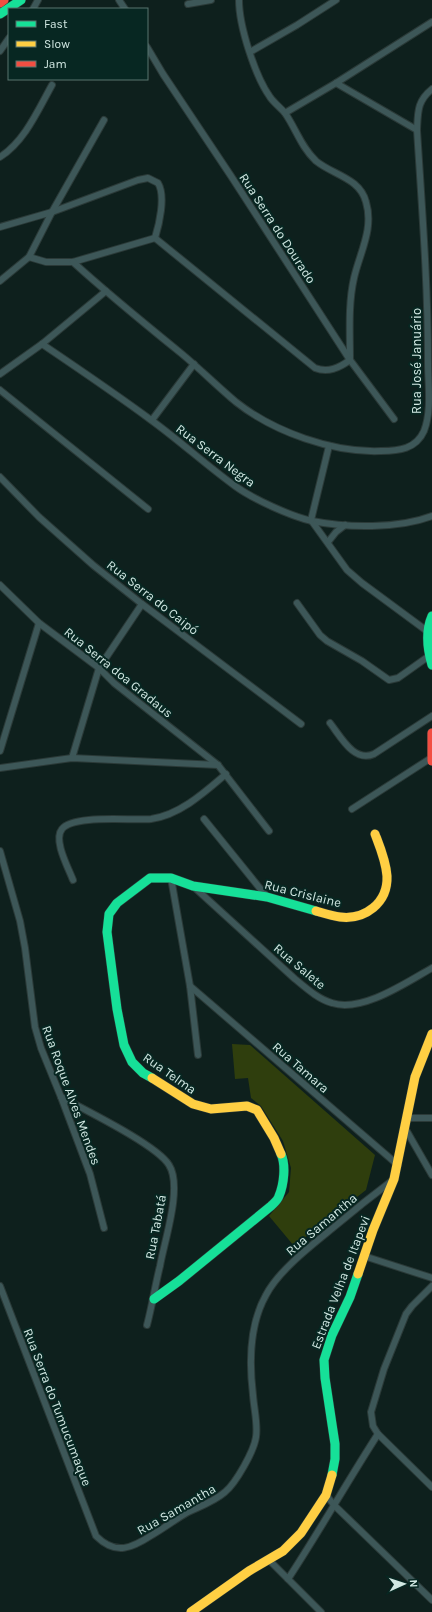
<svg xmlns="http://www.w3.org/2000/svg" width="432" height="1612" viewBox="0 0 432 1612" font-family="Karla,sans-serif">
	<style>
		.green { fill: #2f3e0d }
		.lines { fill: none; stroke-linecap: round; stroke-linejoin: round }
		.street-casing { stroke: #2b3a38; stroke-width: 8 }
		.fast-casing { stroke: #2b3a38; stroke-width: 10 }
		.slow-casing { stroke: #2b3a38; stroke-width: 10 }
		.jam-casing { stroke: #2b3a38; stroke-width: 10 }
		.street { stroke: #3d5758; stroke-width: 6 }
		.fast { stroke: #16e098; stroke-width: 9 }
		.slow { stroke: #ffcf43; stroke-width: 9 }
		.jam { stroke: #f24e42; stroke-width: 9 }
		.labels { text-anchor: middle; stroke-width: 4; stroke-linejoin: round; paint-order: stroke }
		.street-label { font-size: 13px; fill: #d2e8e3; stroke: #072722 }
	</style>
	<rect width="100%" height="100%" fill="#0e201d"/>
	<!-- green -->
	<polygon class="green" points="232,1044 250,1045 375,1155 366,1190 294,1246 269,1216 289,1192 291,1168 283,1141 261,1106 251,1098 248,1078 235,1079"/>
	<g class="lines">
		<!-- street casing -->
		<g class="street-casing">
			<g id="street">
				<polyline points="119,0 125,9"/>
				<path d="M239,0C239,26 255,76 270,97C274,103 280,107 285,113C296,129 301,147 316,161C333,175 360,178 366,202C374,229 360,252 354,278C348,304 350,333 350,360"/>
				<polyline points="188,4 211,0"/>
				<polyline points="33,9 38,0"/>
				<polyline points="147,47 163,74 231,176 350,360 394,419"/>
				<polyline points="0,51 9,38"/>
				<polyline points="250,52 297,25 336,0"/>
				<polyline points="336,83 417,130"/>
				<polyline points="285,113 336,83 432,22"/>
				<path d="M0,157C25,141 38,110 52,85"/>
				<path d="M0,227L52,212L138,180L148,178L158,183C166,196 159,225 155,238"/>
				<path d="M155,238L315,368C328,373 339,368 350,360"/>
				<polyline points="29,257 46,262 73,262 155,238"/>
				<path d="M73,262C108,294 145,324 182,354C200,369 217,386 236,402C274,432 333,453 381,451C399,451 416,449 424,431C432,411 428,384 428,363C428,285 422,208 417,130C418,112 417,101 432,89"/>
				<polyline points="0,281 29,257 52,212 104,120"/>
				<path d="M42,344C79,369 116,394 151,420C180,441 206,465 235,486C253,499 290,516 312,521C347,528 398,529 432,516"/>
				<polyline points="0,374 42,344 106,291"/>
				<polyline points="0,390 148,509"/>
				<polyline points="152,420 194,364"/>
				<polyline points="0,477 39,517 93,565 142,604 301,724"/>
				<polyline points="311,520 347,570 362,583 427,631"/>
				<polyline points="311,520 329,446"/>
				<polyline points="328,542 336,532 345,525"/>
				<polyline points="0,585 39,623 99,668 114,683 218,765 269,831"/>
				<polyline points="297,603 320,635 327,641 362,661 389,680 398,678 429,656"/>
				<path d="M330,723C341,737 354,763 374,754L432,716"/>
				<polyline points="0,751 39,623"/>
				<polyline points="72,758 99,668 142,604"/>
				<polyline points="0,768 72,758 218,765"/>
				<polyline points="352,809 431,758"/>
				<polyline points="204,819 267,897"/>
				<polyline points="0,851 20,921 25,948 35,1027 41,1048 61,1097 90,1174 104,1228"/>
				<polyline points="171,878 190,986 198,1055"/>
				<path d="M73,880C68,867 53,840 62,829C73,814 133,821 151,819C180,815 205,792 226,774"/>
				<path d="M194,887L295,979C306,988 318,999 332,1003C362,1013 407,982 432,968"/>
				<polyline points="190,986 398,1165"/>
				<path d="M61,1097C85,1110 157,1145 169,1165C183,1187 164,1242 160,1266C155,1286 152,1306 147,1325"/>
				<polyline points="407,1118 432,1118"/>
				<polyline points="405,1128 432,1175"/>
				<polyline points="364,1256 432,1278"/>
				<path d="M0,1286L96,1536C116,1556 132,1548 152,1535C164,1528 176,1519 188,1512C201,1506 215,1501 225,1492C236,1483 254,1451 256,1437C258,1424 254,1409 253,1395C249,1362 249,1325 266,1295C279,1270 312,1245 334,1227C353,1211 373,1195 393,1180"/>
				<polyline points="432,1286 412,1306 406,1314 384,1369 371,1412 373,1426 378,1434 432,1487"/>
				<polyline points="326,1495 334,1505 432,1600"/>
				<polyline points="269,1560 321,1612"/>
				<path d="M288,1579C319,1532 347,1482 378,1434"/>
			</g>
		</g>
		<!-- fast casing -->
		<g class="fast-casing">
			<g id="fast">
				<polyline points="0,14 21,0"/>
				<path d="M432,616C425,632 427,648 432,665"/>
				<polyline points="152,1078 143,1073 132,1062 124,1045 117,1009 107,932 109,914 117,903 150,878 171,878 193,886 267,897 316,911"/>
				<path d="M154,1299L179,1281L271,1206C274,1203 278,1200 279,1196C284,1184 286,1165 281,1154"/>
				<polyline points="332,1475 335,1459 335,1444 325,1378 324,1360 332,1335 350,1297 358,1274"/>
			</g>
		</g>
		<!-- slow casing -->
		<g class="slow-casing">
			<g id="slow">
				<path d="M316,911C323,913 332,916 340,917C365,920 388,903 387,876C386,861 380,847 375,834"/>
				<polyline points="152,1078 193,1104 211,1109 247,1106 257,1110 274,1138 281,1154"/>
				<polyline points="358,1274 373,1230 394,1179 415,1077 432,1034"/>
				<polyline points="191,1612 249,1571 283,1551 301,1533 326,1495 332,1475"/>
			</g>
		</g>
		<!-- jam casing -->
		<g class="jam-casing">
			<g id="jam">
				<polyline points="0,3 4,0"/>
				<polyline points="432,733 432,761"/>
			</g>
		</g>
		<!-- street -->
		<use href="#street" class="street"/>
		<!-- fast -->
		<use href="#fast" class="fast"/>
		<!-- slow -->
		<use href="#slow" class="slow"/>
		<!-- jam -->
		<use href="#jam" class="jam"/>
	</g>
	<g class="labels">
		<!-- street labels -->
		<g class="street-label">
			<text transform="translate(278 228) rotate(57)" y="5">Rua Serra do Dourado</text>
			<text transform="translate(416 361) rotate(-90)" y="5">Rua José Januário</text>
			<text transform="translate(216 455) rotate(37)" y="5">Rua Serra Negra</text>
			<text transform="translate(153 597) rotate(38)" y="5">Rua Serra do Caipó</text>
			<text transform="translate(119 672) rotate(39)" y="5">Rua Serra doa Gradaus</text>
			<text transform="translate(303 893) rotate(14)" y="5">Rua Crislaine</text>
			<text transform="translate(300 966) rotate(40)" y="5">Rua Salete</text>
			<text transform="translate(301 1067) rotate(41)" y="5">Rua Tamara</text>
			<text transform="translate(170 1073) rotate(35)" y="5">Rua Telma</text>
			<text transform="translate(72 1095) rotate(70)" y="5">Rua Roque Alves Mendes</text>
			<text transform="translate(321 1224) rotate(-40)" y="5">Rua Samantha</text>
			<text transform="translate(155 1227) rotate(-79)" y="5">Rua Tabatá</text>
			<text transform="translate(340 1282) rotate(-69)" y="5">Estrada Velha de Itapevi</text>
			<text transform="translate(58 1407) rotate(69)" y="5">Rua Serra do Tumucumaque</text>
			<text transform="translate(176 1509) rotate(-30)" y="5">Rua Samantha</text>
		</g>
	</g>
	<!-- legend -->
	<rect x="8" y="8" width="140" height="72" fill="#072722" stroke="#58746f"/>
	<rect x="16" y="21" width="20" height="6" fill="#16e098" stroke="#58746f"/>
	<text x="44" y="28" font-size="12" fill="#d2e8e3">Fast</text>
	<rect x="16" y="41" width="20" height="6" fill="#ffcf43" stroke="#58746f"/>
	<text x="44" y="48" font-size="12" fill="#d2e8e3">Slow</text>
	<rect x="16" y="61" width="20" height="6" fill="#f24e42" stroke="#58746f"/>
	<text x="44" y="68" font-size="12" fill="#d2e8e3">Jam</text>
	<!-- north arrow -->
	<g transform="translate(404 1584) rotate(87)" stroke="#072722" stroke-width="3" paint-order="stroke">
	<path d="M0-3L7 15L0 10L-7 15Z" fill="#d2e8e3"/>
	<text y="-6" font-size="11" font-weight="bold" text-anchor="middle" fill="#d2e8e3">N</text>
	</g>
</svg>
